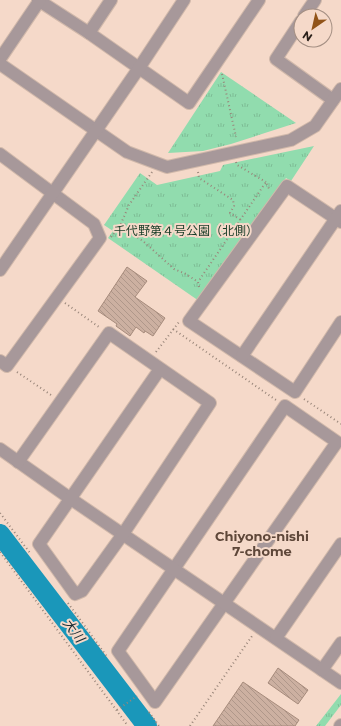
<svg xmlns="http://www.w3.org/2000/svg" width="341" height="726" viewBox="0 0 341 726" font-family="Montserrat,'Noto Sans JP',sans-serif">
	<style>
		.grass { fill: url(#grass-tufts) }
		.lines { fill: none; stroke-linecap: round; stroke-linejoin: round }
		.river { stroke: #1a97ba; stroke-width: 20 }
		.building { fill: url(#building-back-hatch); stroke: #a68b7c }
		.minor-casing { stroke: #d0b8aa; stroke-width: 14 }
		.path { stroke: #99867a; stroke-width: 2; stroke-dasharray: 1 3; stroke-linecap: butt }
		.minor { stroke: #a7989a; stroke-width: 12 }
		.labels { text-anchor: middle; stroke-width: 4; stroke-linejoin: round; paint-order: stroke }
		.park-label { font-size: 12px; fill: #163b26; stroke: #f5d9c9 }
		.neighbourhood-label { font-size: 13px; font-weight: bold; fill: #5e4739; stroke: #f5d9c9 }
		.water-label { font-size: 13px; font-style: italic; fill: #1a2d34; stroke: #f5d9c9 }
	</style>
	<defs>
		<pattern id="grass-tufts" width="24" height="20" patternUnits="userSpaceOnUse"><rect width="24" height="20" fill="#91dcae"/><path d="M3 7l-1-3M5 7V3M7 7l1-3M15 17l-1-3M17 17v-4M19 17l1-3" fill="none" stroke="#7dbc95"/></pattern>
		<pattern id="building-back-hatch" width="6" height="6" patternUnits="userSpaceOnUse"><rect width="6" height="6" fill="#ccb0a1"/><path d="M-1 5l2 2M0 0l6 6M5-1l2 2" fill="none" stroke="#af978a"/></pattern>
	</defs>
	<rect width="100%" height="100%" fill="#f5d9c9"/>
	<!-- grass -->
	<g class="grass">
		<polygon points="221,72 296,123 231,144 203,151 168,153"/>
		<polygon points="314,146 291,181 286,178 199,301 108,238 113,231 104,225 140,173 157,185 220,171 223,165"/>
		<polygon points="341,694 341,705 325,726 316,726"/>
	</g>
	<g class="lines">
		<!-- river -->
		<polyline class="river" points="0,534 147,726"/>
	</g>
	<!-- building -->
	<g class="building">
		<polygon points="127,267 147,281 135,297 165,318 153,336 145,331 144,333 136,327 130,336 116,326 117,324 98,311"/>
		<polygon points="278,668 308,690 298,704 268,683"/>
		<polygon points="243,682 299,720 295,726 213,726"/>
	</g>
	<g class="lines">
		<!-- minor casing -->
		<g class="minor-casing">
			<g id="minor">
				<polyline points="38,0 89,33 189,103 259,0"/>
				<polyline points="304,16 315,0"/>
				<polyline points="301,21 276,59 333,100"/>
				<polyline points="89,33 111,0"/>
				<polyline points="0,59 40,0"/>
				<polyline points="0,64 127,152 167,167 291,140 315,126 341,89"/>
				<polyline points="0,154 94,224 100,238 7,366 0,361"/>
				<polyline points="341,222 287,186 189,321 295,392 341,322"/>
				<polyline points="0,270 139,68 184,0"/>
				<polyline points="242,356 341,211"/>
				<polygon points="285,406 337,442 155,702 118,651"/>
				<polyline points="0,449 71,499 341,683"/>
				<polyline points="18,462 109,333 210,403 123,534 82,591 75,594 39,544 160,369"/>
				<polyline points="276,638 341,544"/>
				<polyline points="322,670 341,643"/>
				<polyline points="340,726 341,725"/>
			</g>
		</g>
		<!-- path -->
		<g class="path">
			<polyline points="222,74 236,137"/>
			<polyline points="236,162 237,165 266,182"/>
			<polyline points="152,172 129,205 120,226 143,241 174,269 186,274 198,282"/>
			<polyline points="198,172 199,178 233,200 234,206 230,213 241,220"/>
			<polyline points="111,237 120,226"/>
			<polyline points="199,287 198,282 266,182 270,191"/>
			<polyline points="65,303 99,327"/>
			<polyline points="173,329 276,400"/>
			<polyline points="156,352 179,322"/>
			<polyline points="17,372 51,395"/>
			<polyline points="304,399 341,424"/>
			<polyline points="0,513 30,553"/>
			<polyline points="0,552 128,726"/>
			<polyline points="68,603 108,658"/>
			<polyline points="117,710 137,696"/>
			<polyline points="149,712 159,726"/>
			<polyline points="190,726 252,636"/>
		</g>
		<!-- minor -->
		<use href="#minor" class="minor"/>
	</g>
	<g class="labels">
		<!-- park labels -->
		<g class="park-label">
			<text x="186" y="235">千代野第４号公園（北側）</text>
		</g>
		<!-- neighbourhood labels -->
		<g class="neighbourhood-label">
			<text x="262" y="541">Chiyono-nishi<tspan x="262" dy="15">7-chome</tspan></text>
		</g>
		<!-- water labels -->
		<g class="water-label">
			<text transform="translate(74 630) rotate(53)" y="5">大川</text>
		</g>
	</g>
	<!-- north arrow -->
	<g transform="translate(313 28) rotate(214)"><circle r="19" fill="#f5d9c9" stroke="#a48f83"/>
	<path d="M0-3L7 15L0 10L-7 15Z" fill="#915318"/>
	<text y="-6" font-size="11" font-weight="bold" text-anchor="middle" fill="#2a201a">N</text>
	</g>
</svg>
